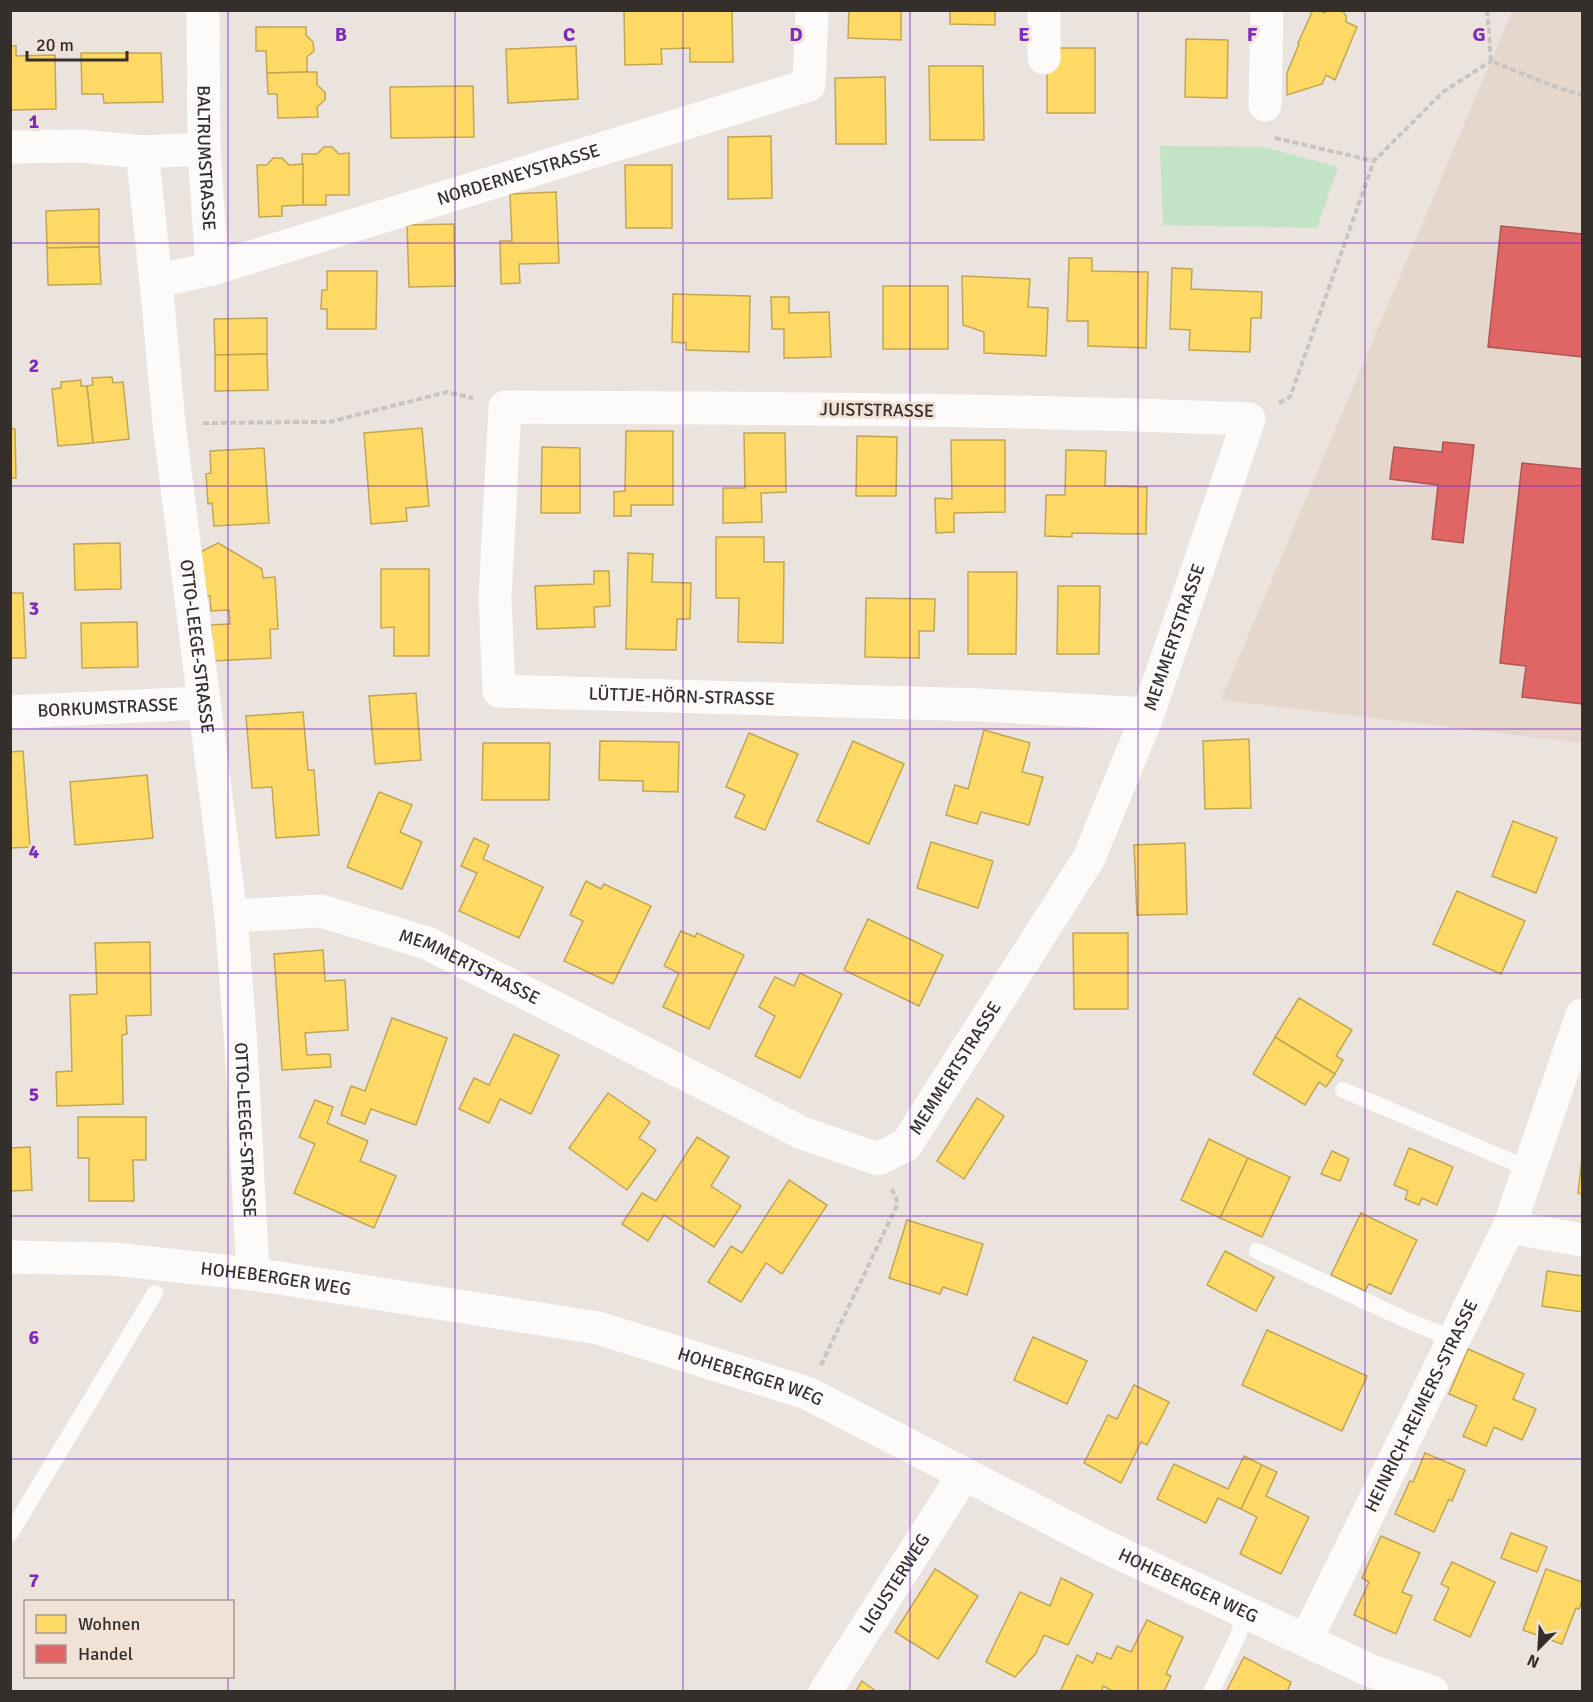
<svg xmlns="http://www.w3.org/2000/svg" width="1593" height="1702" viewBox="0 0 1593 1702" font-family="Signika,sans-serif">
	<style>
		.built { fill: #e6d7cc }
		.green { fill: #c2e3c5 }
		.homes { fill: #ffd966; stroke: #c2a654; stroke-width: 1.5 }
		.shops { fill: #e06666; stroke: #ad5654; stroke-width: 1.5 }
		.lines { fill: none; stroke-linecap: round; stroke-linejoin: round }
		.path { stroke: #c8c4c2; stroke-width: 4; stroke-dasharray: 6 3; stroke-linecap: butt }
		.lane { stroke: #fcfbfa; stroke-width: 16 }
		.street { stroke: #fcfbfa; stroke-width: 33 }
		.secondary { stroke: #fcfbfa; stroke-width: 33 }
		.grid { fill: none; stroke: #7b2cbf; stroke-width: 1.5; stroke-opacity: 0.55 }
		.labels { text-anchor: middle; stroke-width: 6; stroke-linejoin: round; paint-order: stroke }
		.street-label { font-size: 18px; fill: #352f2b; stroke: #f1e2d8 }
		.grid-label { font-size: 20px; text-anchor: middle; font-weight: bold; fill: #7b2cbf; stroke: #f1e2d8; stroke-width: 6; stroke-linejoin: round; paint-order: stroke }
	</style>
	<rect width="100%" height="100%" fill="#ebe3de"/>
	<!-- built -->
	<polygon class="built" points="1512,11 1582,11 1582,743 1221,700"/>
	<!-- green -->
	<polygon class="green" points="1160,146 1263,147 1338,167 1317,228 1163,225"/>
	<!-- homes -->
	<g class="homes">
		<polygon points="624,10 732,10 733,62 690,62 690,48 661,49 662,64 625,65"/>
		<polygon points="849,10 901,10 901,40 848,38"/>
		<polygon points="950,10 995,10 995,25 950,24"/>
		<polygon points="1313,10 1318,10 1325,13 1327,10 1342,10 1346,16 1346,22 1357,27 1335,80 1326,75 1322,84 1287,95 1287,73 1299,44 1298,43"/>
		<polygon points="256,27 306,27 306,35 313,42 314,51 307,57 307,72 267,73 266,51 256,51"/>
		<polygon points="1186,39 1228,40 1227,98 1185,97"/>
		<polygon points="10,46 16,46 16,56 55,55 56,109 10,110"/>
		<polygon points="576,46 578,99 508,103 506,49"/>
		<rect x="1047" y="48" width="48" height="65"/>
		<polygon points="81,53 161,53 163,102 104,103 103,94 82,94"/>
		<polygon points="929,66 983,66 984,140 930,140"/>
		<polygon points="307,72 317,72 317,85 325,92 325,100 317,107 318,117 278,118 277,94 268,94 267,73"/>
		<polygon points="885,77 886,144 836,144 835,78"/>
		<polygon points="473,86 474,137 391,138 390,87"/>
		<polygon points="771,136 772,198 728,199 728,137"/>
		<polygon points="324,147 332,147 339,154 349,153 349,195 326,195 326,205 303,205 302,154 317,154"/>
		<polygon points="273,158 282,158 289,165 303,164 303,205 282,206 282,216 259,217 257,165 267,165"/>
		<polygon points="625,165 672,165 672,228 626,228"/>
		<polygon points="556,192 559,263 519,264 520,283 501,284 500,241 512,241 510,194"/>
		<polygon points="99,209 99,247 47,248 46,211"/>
		<polygon points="454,224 455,286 409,287 407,225"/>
		<polygon points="99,247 101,284 48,285 47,248"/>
		<polygon points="1069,258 1092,258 1092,271 1148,272 1146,348 1088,346 1088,321 1067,321"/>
		<polygon points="1172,268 1192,269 1191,289 1262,292 1261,318 1251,318 1250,352 1189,350 1190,330 1170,329"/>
		<polygon points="327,271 377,271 376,329 327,329 327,309 321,309 322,290 327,290"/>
		<polygon points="962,276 1030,279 1028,307 1048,308 1046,356 984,353 984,332 963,325"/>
		<rect x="883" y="286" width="65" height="63"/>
		<polygon points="673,294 750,296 749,352 686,350 686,343 672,342"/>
		<polygon points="771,297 789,297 789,313 829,312 831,357 784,358 784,329 772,329"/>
		<polygon points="267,318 267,354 215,355 214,319"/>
		<polygon points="267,354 268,390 215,391 215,355"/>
		<polygon points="112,377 113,383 123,382 129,439 93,443 87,386 93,385 92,378"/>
		<polygon points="81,380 81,386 87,386 93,443 58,446 52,389 61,388 61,382"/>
		<polygon points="422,428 429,506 406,508 407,521 371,524 364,433"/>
		<polygon points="10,429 15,429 16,478 10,478"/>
		<polygon points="626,431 673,431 673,505 631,505 631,516 614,516 614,492 625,491"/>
		<polygon points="744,433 785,433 786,492 761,493 762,522 723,523 723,488 745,488"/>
		<polygon points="857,436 897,437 896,496 856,496"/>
		<polygon points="951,440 1005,440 1005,512 954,513 954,532 936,533 935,498 952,499"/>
		<polygon points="542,447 580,448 580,513 541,513"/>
		<polygon points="264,448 269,523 214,526 212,503 208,504 206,474 211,473 210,451"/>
		<polygon points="1066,450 1106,451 1105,486 1147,487 1146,534 1072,533 1072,537 1045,536 1046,495 1065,495"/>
		<polygon points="716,537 764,537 764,562 784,562 783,643 738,642 739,598 716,598"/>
		<polygon points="120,543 121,589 75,590 74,544"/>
		<polygon points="218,543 262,569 263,578 275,577 278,629 270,629 271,658 213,661 211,625 230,624 229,610 211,611 210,596 198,597 196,554"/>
		<polygon points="628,553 653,554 652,582 691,583 690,619 677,619 676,650 626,649"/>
		<polygon points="381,569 429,569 429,656 394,656 394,627 381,628"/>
		<polygon points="594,571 609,571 610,606 594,607 595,627 537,629 535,586 594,584"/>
		<polygon points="968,572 1017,572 1016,654 968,654"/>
		<polygon points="1058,586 1100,586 1099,654 1057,654"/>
		<polygon points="10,593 23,593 26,658 10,658"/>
		<polygon points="866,598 935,599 934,631 919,631 919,658 865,657"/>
		<polygon points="137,622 138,667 82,668 81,623"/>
		<polygon points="416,693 421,760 375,764 369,696"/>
		<polygon points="303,712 308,770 314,770 319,835 276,838 272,787 252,788 246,716"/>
		<polygon points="984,730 1030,743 1022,772 1043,777 1029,825 981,812 977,824 946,815 955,785 968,789"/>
		<polygon points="749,733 798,754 765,830 735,817 745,795 726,787"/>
		<polygon points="1249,739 1251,808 1205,809 1203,741"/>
		<polygon points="600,741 679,742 678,792 643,791 643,781 599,780"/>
		<polygon points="853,741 904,764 869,844 817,821"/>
		<polygon points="483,743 550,743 549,800 482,800"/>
		<polygon points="23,751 30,847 10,848 10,752"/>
		<polygon points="147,775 153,838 75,845 70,782"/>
		<polygon points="379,792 412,805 400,832 422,842 402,889 347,867"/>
		<polygon points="1513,821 1557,838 1536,893 1492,876"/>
		<polygon points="474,838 489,845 483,859 543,887 519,938 459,911 477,873 461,866"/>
		<polygon points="931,842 993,861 978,908 917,888"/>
		<polygon points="1185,843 1187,914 1137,915 1134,845"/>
		<polygon points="586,881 601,889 604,884 651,906 613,984 564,961 583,921 570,915"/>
		<polygon points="1457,891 1525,921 1501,974 1433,944"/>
		<polygon points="868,919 943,955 919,1006 844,970"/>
		<polygon points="681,931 695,937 697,933 744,955 709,1029 663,1007 679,973 664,966"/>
		<polygon points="1073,933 1128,933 1128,1009 1074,1009"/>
		<polygon points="150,942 151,1015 126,1016 127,1034 122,1035 123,1104 57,1106 56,1072 72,1071 70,995 97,994 95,943"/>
		<polygon points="323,950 325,981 345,980 348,1030 305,1033 307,1055 330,1054 331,1067 282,1070 274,954"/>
		<polygon points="800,973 842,994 800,1078 755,1056 775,1016 759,1007 775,977 794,986"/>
		<polygon points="1299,998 1352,1030 1336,1056 1343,1060 1335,1074 1275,1037"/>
		<polygon points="392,1018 447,1038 416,1125 371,1109 365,1124 341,1115 351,1086 365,1091"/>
		<polygon points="514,1034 559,1055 531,1114 500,1099 489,1123 459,1109 474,1078 489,1085"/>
		<polygon points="1275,1037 1335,1074 1326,1087 1319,1082 1305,1105 1253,1074"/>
		<polygon points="608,1093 650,1122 639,1138 656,1150 627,1190 569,1148"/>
		<polygon points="977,1098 1004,1116 964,1179 937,1161"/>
		<polygon points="315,1100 333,1107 327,1123 368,1141 360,1161 396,1176 374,1228 294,1193 315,1144 299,1137"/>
		<polygon points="78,1117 146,1117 146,1160 133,1160 134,1201 89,1201 89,1158 78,1158"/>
		<polygon points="697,1137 729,1157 711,1186 741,1206 714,1247 664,1215 648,1241 622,1224 642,1193 656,1201"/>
		<polygon points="1209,1139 1248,1158 1220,1218 1181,1200"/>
		<polygon points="30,1147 32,1190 10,1191 10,1148"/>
		<polygon points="1409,1148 1453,1167 1437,1205 1422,1198 1419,1205 1405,1199 1408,1191 1394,1185"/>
		<polygon points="1332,1151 1349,1159 1340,1181 1321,1174"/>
		<polygon points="1248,1158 1290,1177 1262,1237 1220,1218"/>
		<polygon points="1582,1158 1582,1194 1578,1193"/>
		<polygon points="789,1180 827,1205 782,1274 766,1263 741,1302 708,1282 731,1246 742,1253"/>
		<polygon points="1361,1213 1417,1240 1391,1294 1369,1284 1365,1291 1331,1275"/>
		<polygon points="907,1220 983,1244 967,1295 943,1287 940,1294 889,1278"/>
		<polygon points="1225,1251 1274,1277 1256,1311 1207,1285"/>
		<polygon points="1547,1271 1582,1276 1582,1312 1542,1306"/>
		<polygon points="1267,1330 1367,1376 1342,1431 1242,1385"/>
		<polygon points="1033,1337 1087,1361 1067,1404 1014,1380"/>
		<polygon points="1468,1349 1524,1374 1513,1399 1536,1409 1522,1440 1494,1427 1486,1446 1463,1436 1477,1406 1449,1394"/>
		<polygon points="1134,1385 1169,1402 1147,1445 1141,1442 1121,1483 1084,1463 1108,1415 1117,1419"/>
		<polygon points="1425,1453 1465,1470 1452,1501 1449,1499 1434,1532 1395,1514 1410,1481 1413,1482"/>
		<polygon points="1244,1456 1262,1465 1241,1509 1218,1498 1206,1523 1157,1499 1174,1464 1228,1489"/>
		<polygon points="1262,1465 1277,1472 1266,1496 1309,1517 1281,1574 1240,1554 1257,1517 1241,1509"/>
		<polygon points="1511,1533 1547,1547 1537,1572 1501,1558"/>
		<polygon points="1381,1536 1420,1553 1402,1592 1412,1596 1396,1634 1354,1615 1369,1582 1362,1578"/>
		<polygon points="1452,1562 1495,1582 1470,1637 1434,1620 1449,1588 1441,1584"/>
		<polygon points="935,1569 978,1596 938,1659 895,1632"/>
		<polygon points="1546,1569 1582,1582 1582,1600 1579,1609 1576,1608 1562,1644 1523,1630"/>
		<polygon points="1061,1578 1093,1594 1068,1645 1044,1635 1036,1653 1015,1677 986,1662 1020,1592 1050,1606"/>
		<polygon points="1147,1620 1183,1637 1166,1674 1171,1676 1164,1692 1115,1692 1103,1686 1101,1692 1060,1692 1077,1655 1093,1663 1097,1653 1111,1659 1117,1646 1131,1652"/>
		<polygon points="1244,1657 1291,1682 1287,1692 1226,1692"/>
		<polygon points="862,1681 877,1692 855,1692"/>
	</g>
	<!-- shops -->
	<g class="shops">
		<polygon points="1501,226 1582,234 1582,357 1488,347"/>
		<polygon points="1443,442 1474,445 1463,543 1432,539 1438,485 1390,479 1394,447 1442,452"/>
		<polygon points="1522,463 1582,469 1582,704 1522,697 1526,666 1500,663"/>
	</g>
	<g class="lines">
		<!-- path -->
		<g class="path">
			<polyline points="1487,10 1491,61 1553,86 1582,95"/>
			<polyline points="1275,138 1374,161"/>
			<polyline points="1279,403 1290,397 1374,161 1443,92 1491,61"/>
			<polyline points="203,423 329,422 447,392 473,398"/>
			<polyline points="821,1365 898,1203 891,1187"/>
		</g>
		<!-- lane -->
		<g class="lane">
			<polyline points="1343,1090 1529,1169"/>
			<polyline points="1257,1251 1406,1320 1454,1339"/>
			<polyline points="10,1534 155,1293"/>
			<polyline points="1211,1692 1238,1636 1245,1612"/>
		</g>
		<!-- street -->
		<g class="street">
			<path id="s1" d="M203,10L204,149L212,269"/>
			<polyline points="1044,58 1044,10"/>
			<polyline points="1265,105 1267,10"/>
			<path id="s2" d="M10,147L82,146L142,152L156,281L169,423L231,916L241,1046L253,1274"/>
			<polyline points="142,152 204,149"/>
			<path id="s3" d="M156,281L212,269L809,85L812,10"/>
			<path id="s4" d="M10,712L203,703"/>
			<path id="s5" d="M231,916L321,911L427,943L802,1133L878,1159L906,1145L1089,858L1148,714L1249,419C1001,409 753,408 505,407L495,598L499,691L981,705L1148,714"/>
			<polyline points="1509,1227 1582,1240"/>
			<path id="s6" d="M1306,1640L1509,1227L1582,1015"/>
			<path id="s7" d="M825,1692L951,1495L963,1473"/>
		</g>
		<!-- secondary -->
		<path class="secondary" id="s8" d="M10,1257L113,1259L253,1274L598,1328L807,1393L1104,1546L1369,1670L1432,1692"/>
	</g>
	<!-- grid -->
	<path class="grid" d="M228,10V1602M455,10V1692M683,10V1692M910,10V1692M1138,10V1692M1365,10V1692M10,243H1582M10,486H1582M10,729H1582M10,973H1582M10,1216H1582M10,1459H1582M228,1676V1692"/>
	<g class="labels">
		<!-- street labels -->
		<g class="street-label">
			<text dy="6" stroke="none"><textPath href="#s1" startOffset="148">BALTRUMSTRASSE</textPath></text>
			<text dy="6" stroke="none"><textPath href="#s3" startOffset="378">NORDERNEYSTRASSE</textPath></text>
			<text transform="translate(877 410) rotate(1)" y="6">JUISTSTRASSE</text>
			<text dy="6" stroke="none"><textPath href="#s5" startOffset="1310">MEMMERTSTRASSE</textPath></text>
			<text dy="6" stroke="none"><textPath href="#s2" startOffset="630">OTTO-LEEGE-STRASSE</textPath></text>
			<text dy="6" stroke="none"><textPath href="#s5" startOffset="2752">LÜTTJE-HÖRN-STRASSE</textPath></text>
			<text dy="6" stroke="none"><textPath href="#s4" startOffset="98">BORKUMSTRASSE</textPath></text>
			<text dy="6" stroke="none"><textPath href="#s5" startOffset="249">MEMMERTSTRASSE</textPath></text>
			<text dy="6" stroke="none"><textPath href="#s5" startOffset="824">MEMMERTSTRASSE</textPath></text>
			<text dy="6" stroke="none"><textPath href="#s2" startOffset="1116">OTTO-LEEGE-STRASSE</textPath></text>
			<text dy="6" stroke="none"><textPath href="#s8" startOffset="267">HOHEBERGER WEG</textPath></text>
			<text dy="6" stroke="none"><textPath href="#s8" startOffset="753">HOHEBERGER WEG</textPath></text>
			<text dy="6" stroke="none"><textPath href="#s6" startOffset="261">HEINRICH-REIMERS-STRASSE</textPath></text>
			<text dy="6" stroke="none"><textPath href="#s7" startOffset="129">LIGUSTERWEG</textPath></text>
			<text dy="6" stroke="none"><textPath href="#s8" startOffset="1239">HOHEBERGER WEG</textPath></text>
		</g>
	</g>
	<g class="grid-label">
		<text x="341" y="41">B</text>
		<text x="569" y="41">C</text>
		<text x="796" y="41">D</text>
		<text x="1024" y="41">E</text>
		<text x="1252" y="41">F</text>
		<text x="1479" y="41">G</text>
		<text x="34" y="128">1</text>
		<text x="34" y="372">2</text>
		<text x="34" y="615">3</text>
		<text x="34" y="858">4</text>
		<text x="34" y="1101">5</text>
		<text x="34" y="1344">6</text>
		<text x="34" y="1587">7</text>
	</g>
	<!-- border -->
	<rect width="1593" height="1702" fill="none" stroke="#352f2b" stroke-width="24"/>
	<!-- legend -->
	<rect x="24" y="1600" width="210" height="78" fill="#f1e2d8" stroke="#a69a93" stroke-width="1.5"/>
	<rect x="36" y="1615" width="30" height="18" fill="#ffd966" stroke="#a69a93" stroke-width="1.5"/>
	<text x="78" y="1630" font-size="18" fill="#352f2b">Wohnen</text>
	<rect x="36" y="1645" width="30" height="18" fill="#e06666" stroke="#a69a93" stroke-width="1.5"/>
	<text x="78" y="1660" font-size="18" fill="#352f2b">Handel</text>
	<!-- north arrow -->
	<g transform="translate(1539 1648) rotate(204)" stroke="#f1e2d8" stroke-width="4.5" paint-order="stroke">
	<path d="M0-4.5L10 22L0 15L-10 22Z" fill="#352f2b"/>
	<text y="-9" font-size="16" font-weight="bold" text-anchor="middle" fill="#352f2b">N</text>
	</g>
	<!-- scale -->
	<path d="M27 51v9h100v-9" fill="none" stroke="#352f2b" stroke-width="3"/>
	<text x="36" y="51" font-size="18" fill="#352f2b" stroke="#f1e2d8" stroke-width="4.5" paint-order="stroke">20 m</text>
</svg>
